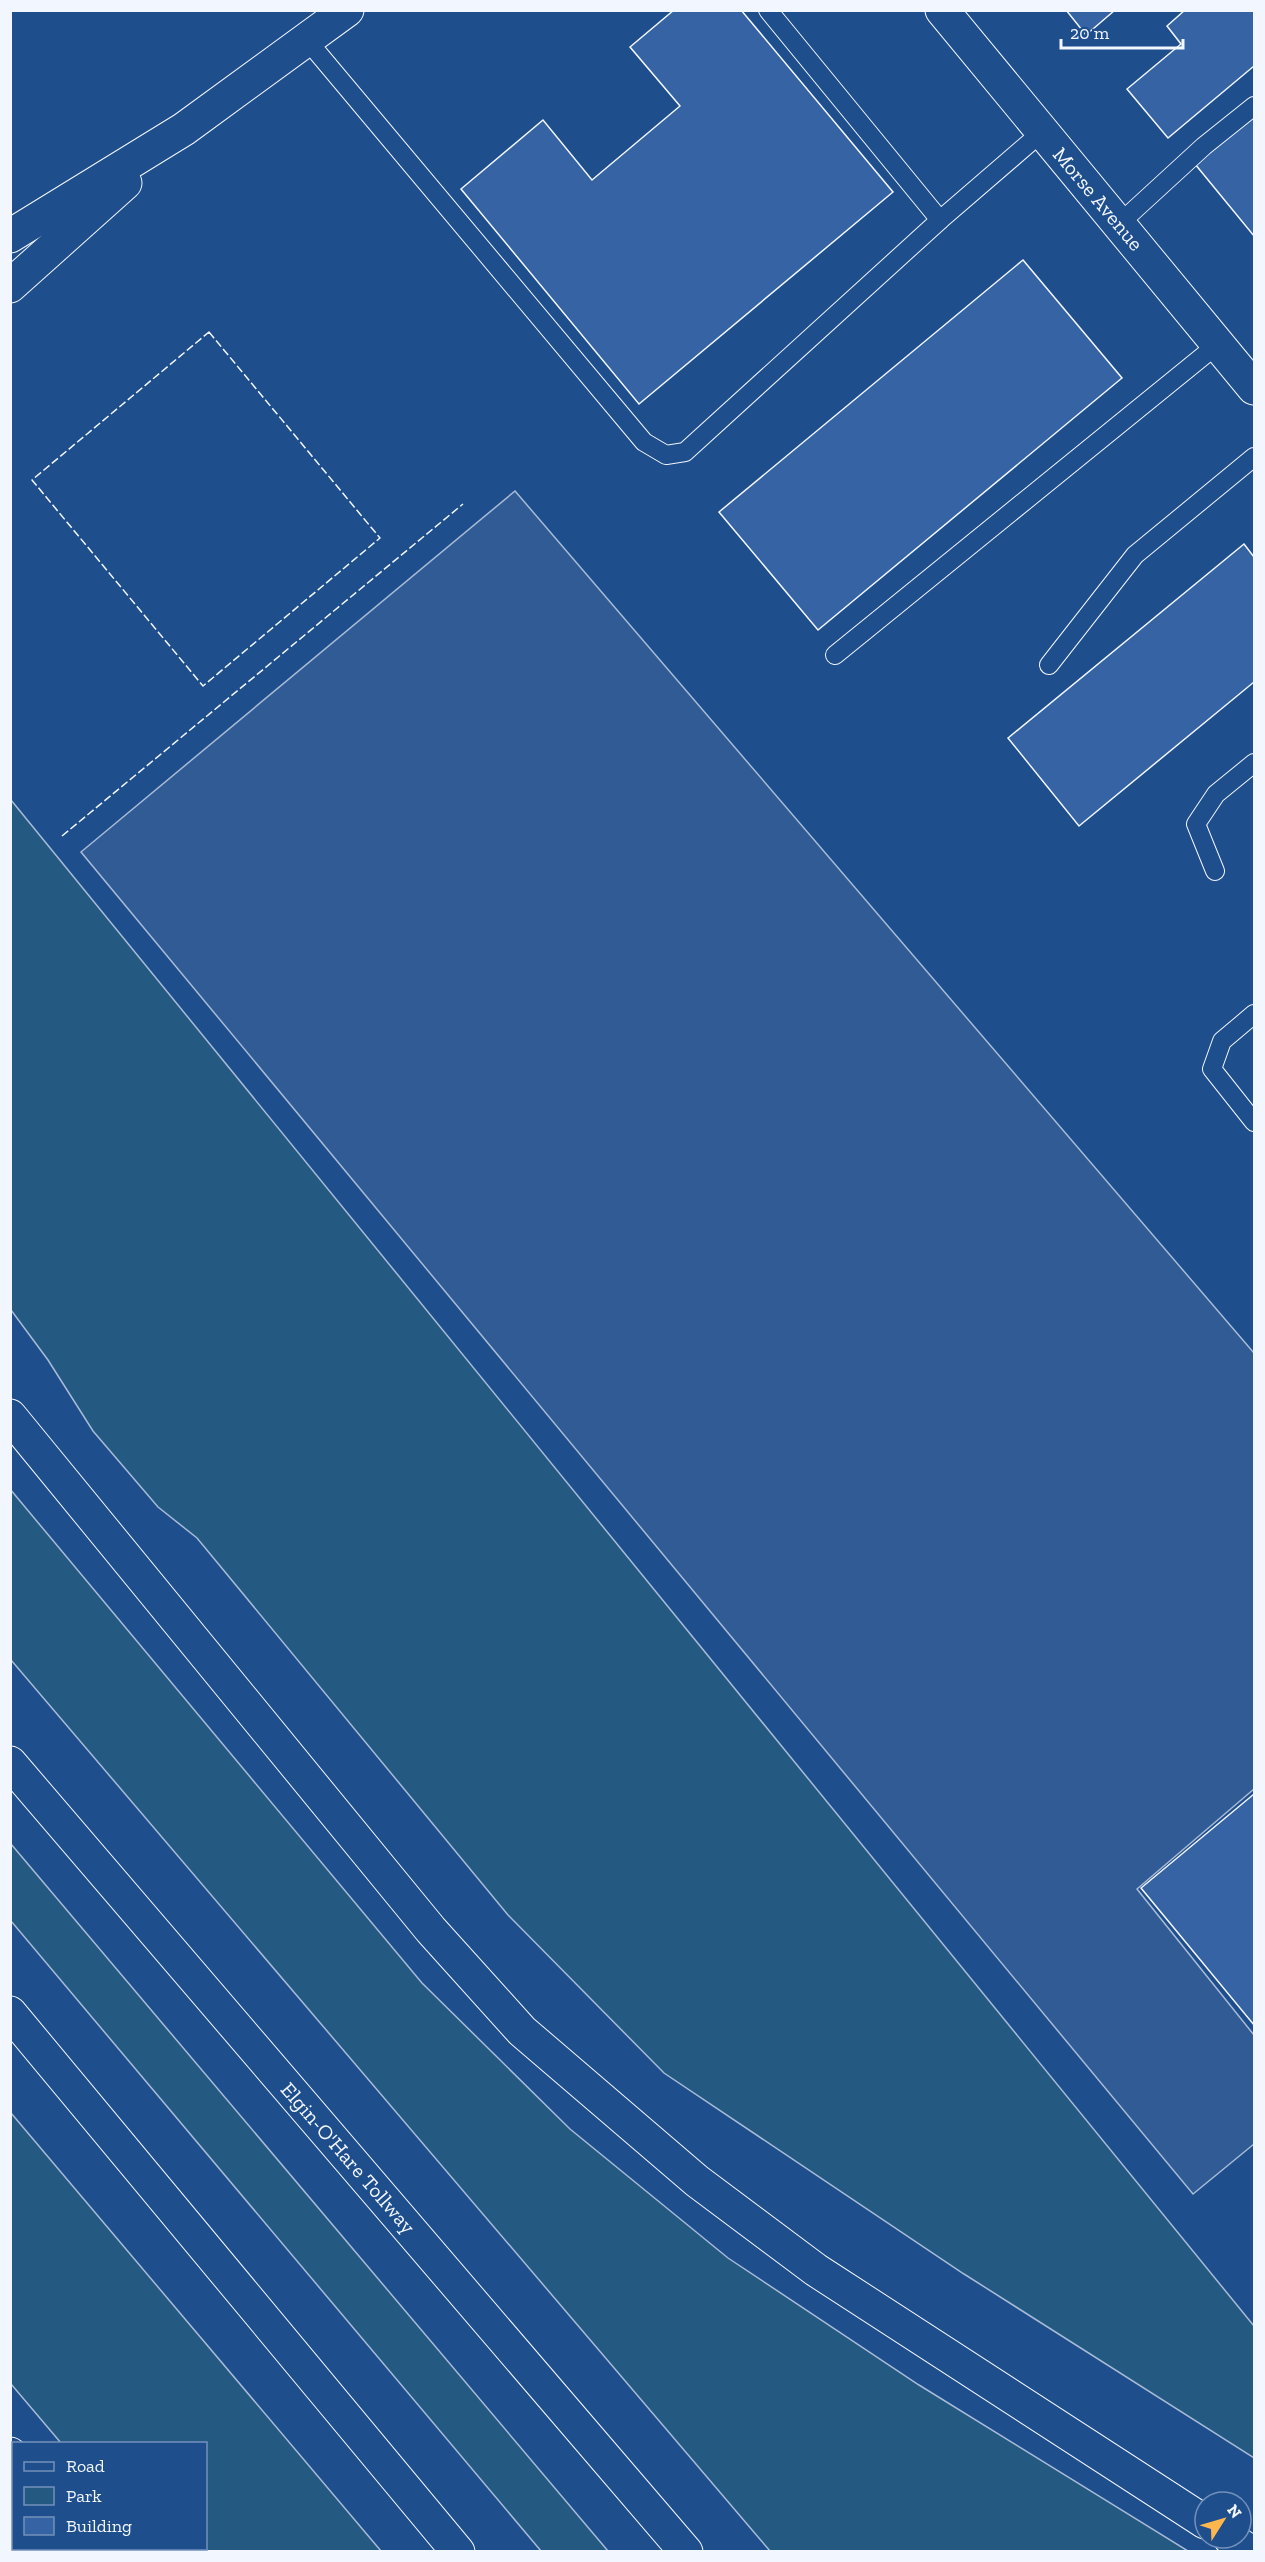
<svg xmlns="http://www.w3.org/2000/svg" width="1265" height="2562" viewBox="0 0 1265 2562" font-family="'Zilla Slab',serif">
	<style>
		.green { fill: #245a82; stroke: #a8bbd7; stroke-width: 1.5 }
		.parking { fill: #305b95; stroke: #a8bbd7; stroke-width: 1.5 }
		.building { fill: #3563a3; stroke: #f2f6ff; stroke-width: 1.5 }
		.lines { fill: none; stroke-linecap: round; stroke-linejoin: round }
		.service-casing { stroke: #f2f6ff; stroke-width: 20 }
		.minor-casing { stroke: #f2f6ff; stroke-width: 35 }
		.tertiary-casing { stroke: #f2f6ff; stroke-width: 35 }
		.motorway-casing { stroke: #f2f6ff; stroke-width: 35 }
		.service { stroke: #1f4e8c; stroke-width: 18 }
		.minor { stroke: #1f4e8c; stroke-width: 33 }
		.tertiary { stroke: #1f4e8c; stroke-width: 33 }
		.motorway { stroke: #1f4e8c; stroke-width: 33 }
		.fence { stroke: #f2f6ff; stroke-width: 1.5; stroke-dasharray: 8 3; stroke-linecap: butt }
		.labels { text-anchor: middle; stroke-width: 4.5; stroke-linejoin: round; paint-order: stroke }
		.street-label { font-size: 21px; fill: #f2f6ff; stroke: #1f4e8c }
	</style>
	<rect width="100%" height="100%" fill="#1f4e8c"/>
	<!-- green -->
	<g class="green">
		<polygon points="11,800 1254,2326 1254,2458 964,2274 664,2073 508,1915 197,1538 158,1507 93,1431 48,1360 11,1310"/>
		<polygon points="10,1489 422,1983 570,2129 728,2258 919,2385 1188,2551 770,2551 11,1660"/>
		<polygon points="11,1844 608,2551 541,2551 11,1921"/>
		<polygon points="11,2113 381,2551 152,2551 150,2549 206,2548 206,2444 61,2443 11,2384"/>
	</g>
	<!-- parking -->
	<polygon class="parking" points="515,491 1254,1353 1254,1789 1137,1889 1254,2035 1254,2144 1193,2194 81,852"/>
	<!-- building -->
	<g class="building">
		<polygon points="674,10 741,10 893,192 639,404 461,189 543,120 592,180 680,106 630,47"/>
		<polygon points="1066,10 1115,10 1086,35"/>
		<polygon points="1185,10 1254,10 1254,66 1168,138 1127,89 1181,44 1167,26"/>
		<polygon points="1254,115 1254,236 1195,164"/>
		<polygon points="1023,260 1122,378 818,630 719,512"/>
		<polygon points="1244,544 1254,557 1254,682 1079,826 1008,738"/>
		<polygon points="1254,1794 1254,2025 1141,1888"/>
	</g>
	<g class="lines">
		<!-- service casing -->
		<g class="service-casing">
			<g id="service">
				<polyline points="768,10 940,220 1042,132"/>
				<polyline points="307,40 644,442 666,455 685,452 940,220"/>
				<polyline points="1119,224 1204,146 1254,106"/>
				<polyline points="835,655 1218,344"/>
				<polyline points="1049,665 1135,555 1254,457"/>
				<polyline points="1215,871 1196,824 1216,794 1254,763"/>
				<polyline points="1254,1014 1222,1041 1212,1069 1254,1122"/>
			</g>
		</g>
		<!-- minor casing -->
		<g class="minor-casing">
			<polyline id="minor" points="942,10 1254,388"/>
		</g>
		<!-- tertiary casing -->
		<g class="tertiary-casing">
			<g id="tertiary">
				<polyline points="10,236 184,129 347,10"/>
				<polyline points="10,286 125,183"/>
				<polyline points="10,1416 431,1930 522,2031 697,2181 816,2270 1205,2522"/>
				<polyline points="10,2454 14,2457"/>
				<polyline points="1230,2538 1250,2552"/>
				<polyline points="90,2548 93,2552"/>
			</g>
		</g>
		<!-- motorway casing -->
		<g class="motorway-casing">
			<g id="motorway">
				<polyline points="10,1763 686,2552"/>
				<polyline points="10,2013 458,2552"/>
			</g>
		</g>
		<!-- service -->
		<use href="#service" class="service"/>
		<!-- minor -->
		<use href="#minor" class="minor"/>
		<!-- tertiary -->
		<use href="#tertiary" class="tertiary"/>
		<!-- motorway -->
		<use href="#motorway" class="motorway"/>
		<!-- fence -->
		<g class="fence">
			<polygon points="209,332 380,538 203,686 32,480"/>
			<polyline points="62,836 463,504"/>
		</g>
	</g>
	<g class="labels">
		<!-- street labels -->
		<g class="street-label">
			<text transform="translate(1098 199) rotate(50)" y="7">Morse Avenue</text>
			<text transform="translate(348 2158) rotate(49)" y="7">Elgin-O'Hare Tollway</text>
		</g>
	</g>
	<!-- border -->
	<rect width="1265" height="2562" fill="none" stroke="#f2f6ff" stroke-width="24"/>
	<!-- legend -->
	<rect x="12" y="2442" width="195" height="108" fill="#1f4e8c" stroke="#7391ba" stroke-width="1.5"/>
	<rect x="24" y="2462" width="30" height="9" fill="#1f4e8c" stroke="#7391ba" stroke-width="1.5"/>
	<text x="66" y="2472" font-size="18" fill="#f2f6ff">Road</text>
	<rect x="24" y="2487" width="30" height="18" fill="#245a82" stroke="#7391ba" stroke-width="1.5"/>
	<text x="66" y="2502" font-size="18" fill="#f2f6ff">Park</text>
	<rect x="24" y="2517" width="30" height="18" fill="#3563a3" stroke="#7391ba" stroke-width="1.5"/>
	<text x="66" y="2532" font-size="18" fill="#f2f6ff">Building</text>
	<!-- north arrow -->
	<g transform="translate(1223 2520) rotate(53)"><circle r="28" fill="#1f4e8c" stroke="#7391ba" stroke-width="1.5"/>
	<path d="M0-4.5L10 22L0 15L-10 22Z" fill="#ffb74d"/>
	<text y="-9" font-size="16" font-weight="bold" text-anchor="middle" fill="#f2f6ff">N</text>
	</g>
	<!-- scale -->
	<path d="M1061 39v9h122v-9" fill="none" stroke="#f2f6ff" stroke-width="3"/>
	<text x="1070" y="39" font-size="18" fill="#f2f6ff" stroke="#1f4e8c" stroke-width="4.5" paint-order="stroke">20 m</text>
</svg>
